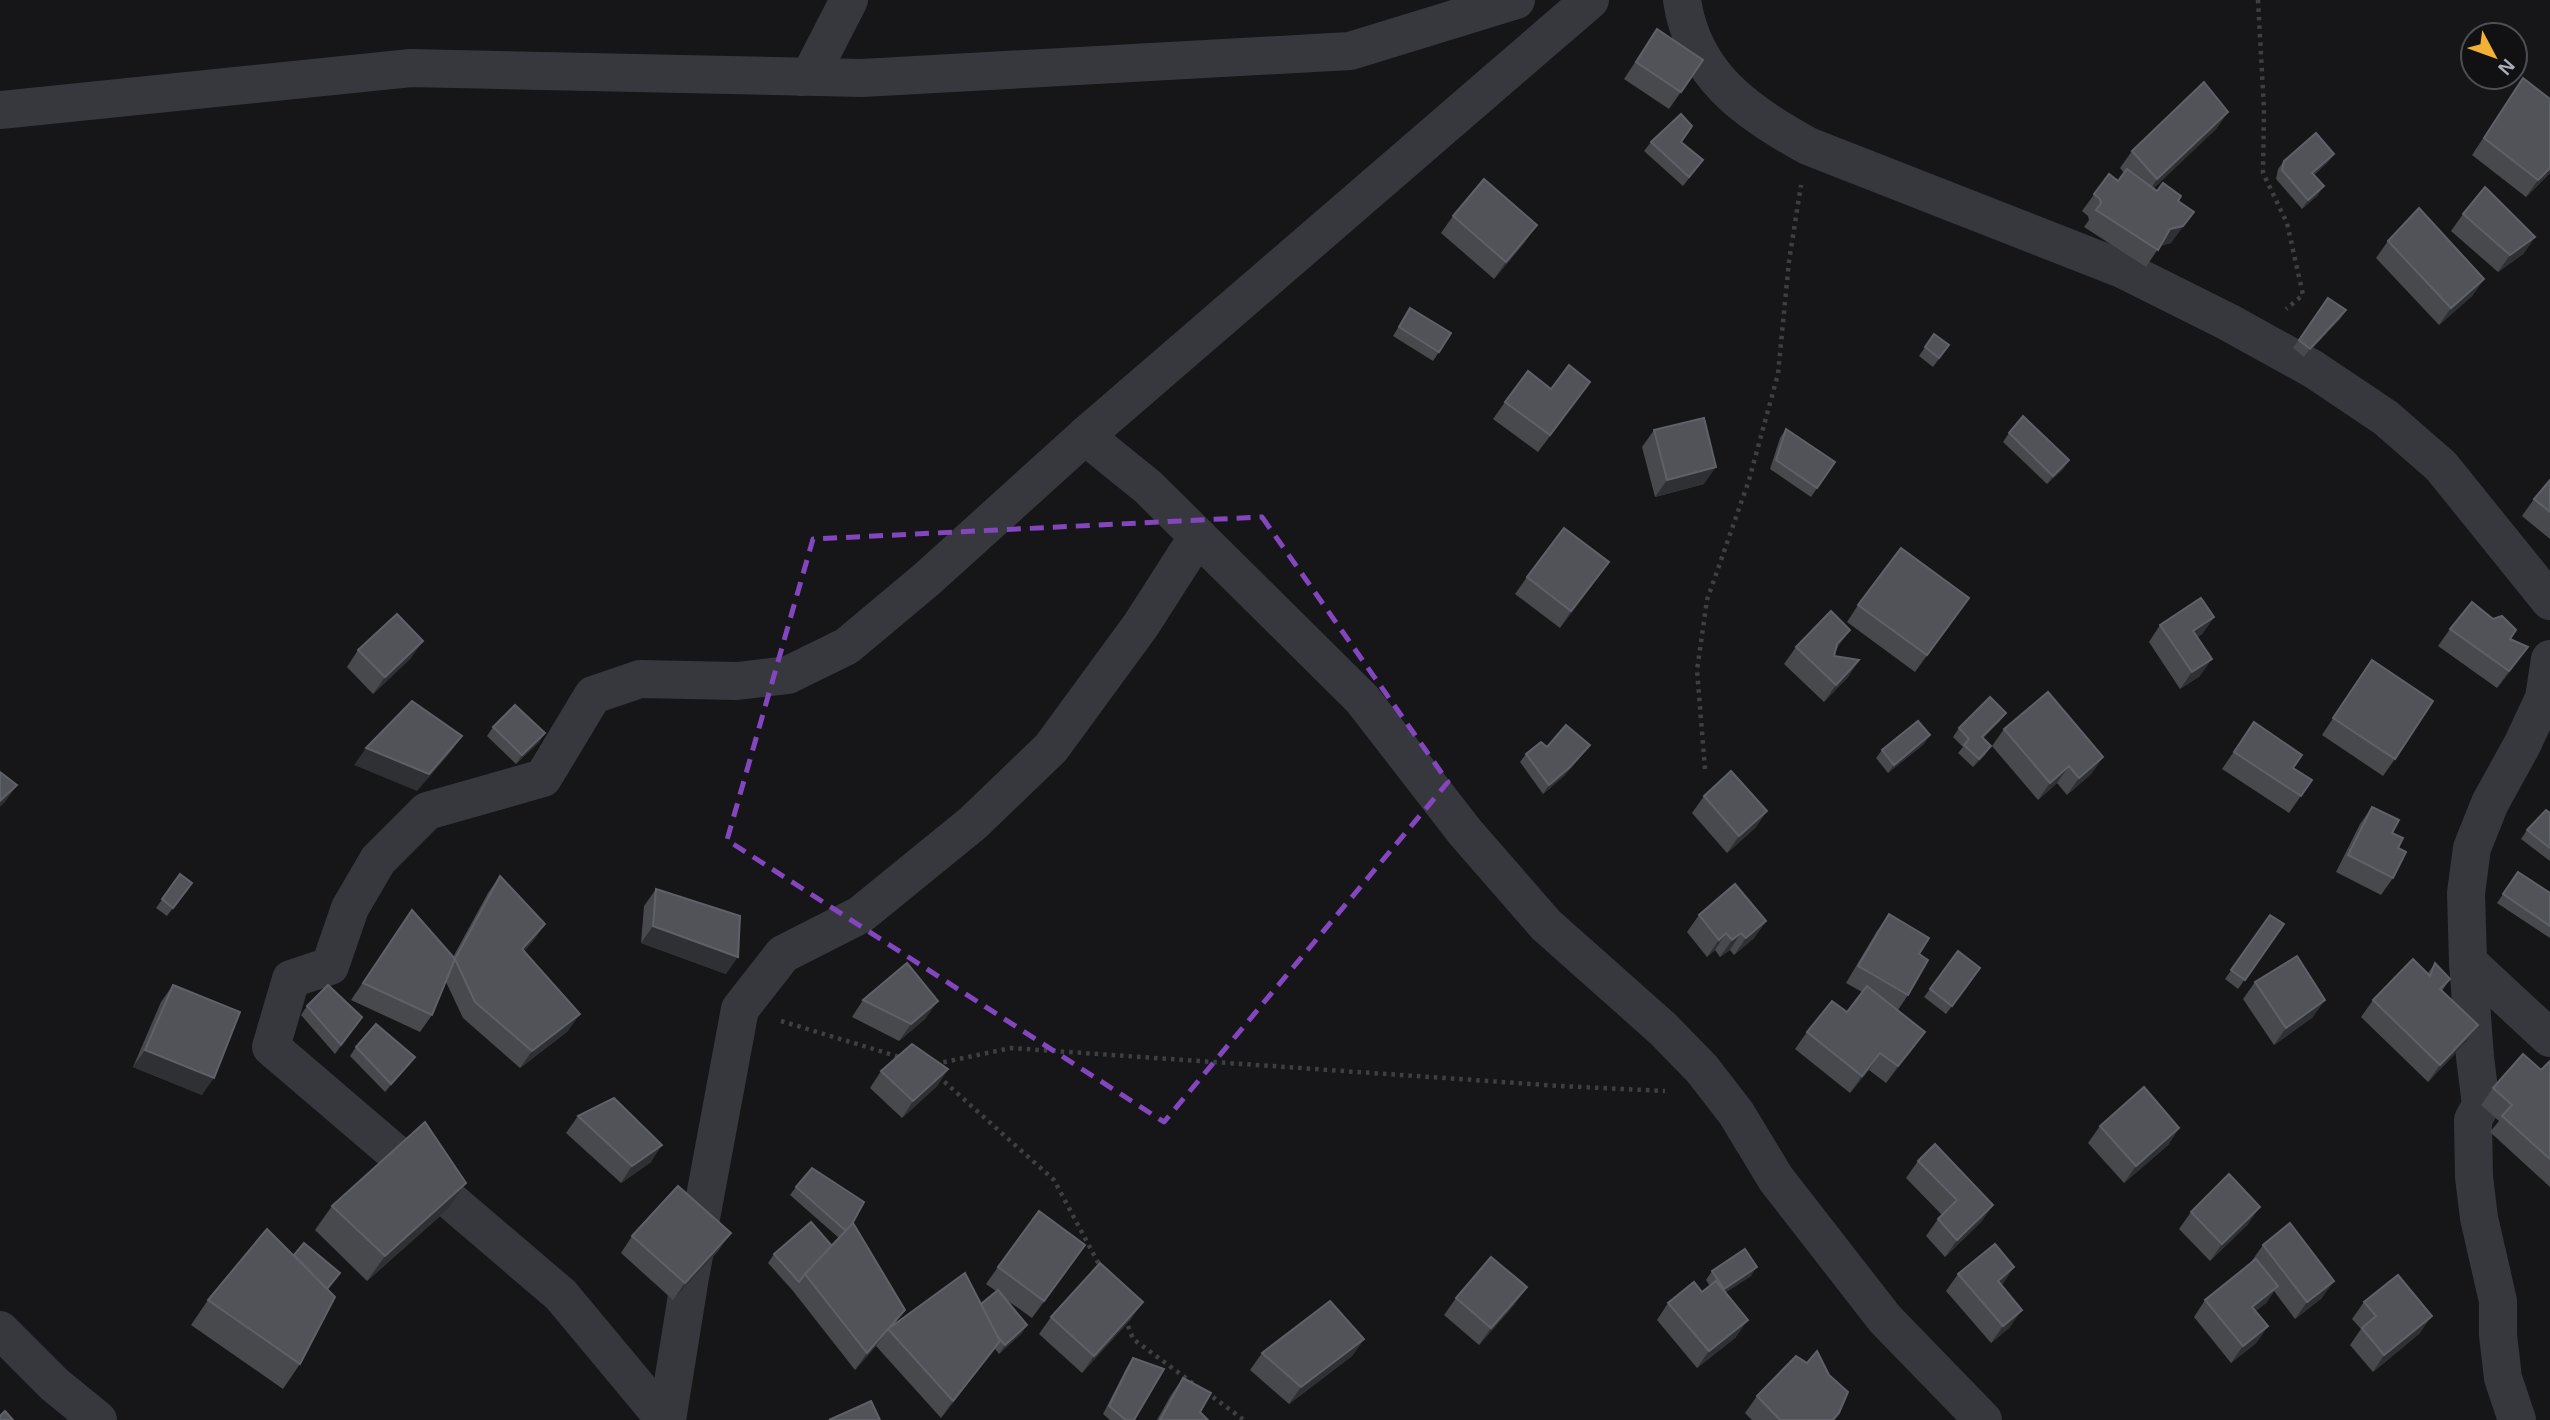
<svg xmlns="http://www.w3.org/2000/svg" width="2550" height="1420" viewBox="0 0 2550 1420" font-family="Helvetica,sans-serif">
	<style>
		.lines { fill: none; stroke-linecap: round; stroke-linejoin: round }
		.path { stroke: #3d3f44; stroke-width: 4.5; stroke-dasharray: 3.5 5; stroke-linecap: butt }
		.minor { stroke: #37383d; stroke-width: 38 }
		.wall { fill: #47494d }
		.shaded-wall { fill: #2f3033 }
		.building { fill: #525359; stroke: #5f6168; stroke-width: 2 }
		.marked { fill: none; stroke: #8446be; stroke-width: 5; stroke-dasharray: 14 9; stroke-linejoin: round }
	</style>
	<rect width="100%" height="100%" fill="#161618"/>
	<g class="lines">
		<!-- path -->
		<g class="path">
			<polyline points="2258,0 2264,109 2263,173 2287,223 2303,295 2286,309"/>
			<polyline points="1705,769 1697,670 1707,600 1749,480 1778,374 1789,261 1801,185"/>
			<polyline points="781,1021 903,1058"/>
			<polyline points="935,1064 1011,1048 1560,1086 1665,1091"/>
			<polyline points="938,1076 1054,1180 1102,1270"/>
			<polyline points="1125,1318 1133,1339 1198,1387"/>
			<polyline points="1206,1392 1244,1420"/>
		</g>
		<!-- minor -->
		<g class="minor">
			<path d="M1682,0C1693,75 1746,112 1808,146L2122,269L2228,322L2313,369L2386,418L2441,466L2550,601"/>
			<polyline points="802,77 812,72 849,0"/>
			<polyline points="0,110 411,68 862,78 1350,51 1516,0"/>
			<polyline points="1085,436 1148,487 1362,699 1465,832 1546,925 1663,1029 1702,1069 1736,1113 1776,1179 1885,1319 1983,1420"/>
			<polyline points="2468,962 2550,1038"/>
			<polyline points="0,1330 54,1384 98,1420"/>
			<polyline points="665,1420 561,1295 271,1047 291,979 330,966 350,908 378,860 427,811 543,778 593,695 640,679 737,681 788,675 847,646 927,579 1085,436 1590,0"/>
			<polyline points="667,1420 690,1277 740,1009 783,954 860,915 973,823 1051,748 1141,625 1198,536"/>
			<polyline points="2517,1420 2503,1378 2498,1335 2498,1301 2479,1218 2474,1177 2473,1120 2481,1105 2475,1057 2468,962 2466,893 2472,848 2490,803 2522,745 2544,698 2550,659"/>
		</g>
	</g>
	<!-- wall -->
	<g class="wall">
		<polygon points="1657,29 1703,60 1669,109 1624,79"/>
		<polygon points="2523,78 2550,173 2526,197 2472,155"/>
		<polygon points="2228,112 2216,129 2153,188 2178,201 2171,243 2160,246 2146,267 2084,227 2089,220 2088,216 2082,211 2109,174 2118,181 2124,173 2120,168 2132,151"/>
		<polygon points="1651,142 1681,142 1703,160 1683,186 1644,151"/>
		<polygon points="2334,154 2328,162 2314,175 2318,195 2302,209 2276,179 2278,169 2284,161"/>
		<polygon points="2463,214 2535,237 2523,254 2498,272 2451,231"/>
		<polygon points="1453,216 1525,242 1494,279 1441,233"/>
		<polygon points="2388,241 2484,279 2472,296 2439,325 2376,258"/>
		<polygon points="2328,298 2346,310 2340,319 2304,357 2293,348"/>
		<polygon points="1410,308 1439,352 1433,361 1393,336"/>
		<polygon points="1934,334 1949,345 1933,367 1919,356"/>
		<polygon points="1551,389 1578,399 1538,452 1493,419 1505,402"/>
		<polygon points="1786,429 1835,462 1811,497 1770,469 1780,438"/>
		<polygon points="1654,430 1704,484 1655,497 1642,447"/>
		<polygon points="2009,433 2069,460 2063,469 2047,484 2003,442"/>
		<polygon points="2550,480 2550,539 2522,516 2534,499"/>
		<polygon points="1609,562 1560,628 1515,594 1527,577"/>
		<polygon points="1969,598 1915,672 1847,622 1858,605"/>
		<polygon points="2214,617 2202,634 2197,637 2200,676 2180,689 2149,642 2160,625"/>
		<polygon points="2450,629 2510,639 2516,664 2497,688 2438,646"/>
		<polygon points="1796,647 1838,647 1836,650 1834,656 1859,660 1848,677 1824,702 1784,664"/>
		<polygon points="358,650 411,658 373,694 347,667"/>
		<polygon points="2360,677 2395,759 2383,776 2322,735"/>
		<polygon points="2006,713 2000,721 1983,738 1991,746 1985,755 1973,767 1958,753 1963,747 1953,737 1959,728"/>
		<polygon points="2254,722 2293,768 2312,780 2289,813 2222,769"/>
		<polygon points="493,727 545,733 539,742 516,764 487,736"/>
		<polygon points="2004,729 2103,757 2091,774 2067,795 2057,783 2038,800 1992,746"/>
		<polygon points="1924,744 1888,773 1876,758 1882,750"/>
		<polygon points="1547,747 1584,753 1564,776 1543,794 1520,762 1526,754"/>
		<polygon points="1704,796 1767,811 1755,828 1727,853 1692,813"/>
		<polygon points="2372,807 2392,833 2398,848 2393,878 2381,895 2336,872 2360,824"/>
		<polygon points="2550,813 2550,861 2521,839 2527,830"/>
		<polygon points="2518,872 2550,893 2550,938 2497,903"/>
		<polygon points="180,874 192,883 167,916 156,908"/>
		<polygon points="500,876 545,924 533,941 524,951 568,1031 520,1068 463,1018 446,982 432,1015 420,1032 351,1000 412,910 453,957 488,893"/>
		<polygon points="656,889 726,974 641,943 644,906"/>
		<polygon points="1889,914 1919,954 1908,995 1898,1010 1925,1032 1886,1083 1869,1070 1850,1093 1795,1049 1807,1032 1847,1012 1862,992 1846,983 1877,931"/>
		<polygon points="1699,915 1766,921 1754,938 1734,955 1730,950 1720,957 1715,950 1707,957 1687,932"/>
		<polygon points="2270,915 2284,924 2238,989 2225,979"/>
		<polygon points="2435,963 2450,979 2442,991 2466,1042 2428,1082 2361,1017 2373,1000 2428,973"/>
		<polygon points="1974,977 1946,1014 1924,997 1930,989"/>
		<polygon points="2255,982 2313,1017 2274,1045 2243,999"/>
		<polygon points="173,985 202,1095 133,1067 161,1002"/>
		<polygon points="863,1000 926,1018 899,1041 852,1017"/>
		<polygon points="307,1006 362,1017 335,1054 301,1015"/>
		<polygon points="356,1047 415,1057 409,1065 385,1092 350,1056"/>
		<polygon points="2550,1061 2550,1187 2490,1132 2499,1121 2481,1105 2493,1088 2541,1070"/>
		<polygon points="948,1069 937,1086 902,1118 870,1088 881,1071"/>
		<polygon points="578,1116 651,1162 621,1183 566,1133"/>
		<polygon points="2100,1126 2179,1128 2168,1145 2124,1183 2088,1143"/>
		<polygon points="1918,1161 1993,1205 1981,1222 1945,1257 1926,1236 1938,1219 1942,1215 1906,1178"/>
		<polygon points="466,1183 449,1208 367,1281 315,1230 332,1206"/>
		<polygon points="796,1187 851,1226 895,1324 981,1304 996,1291 986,1284 998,1267 1073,1262 1032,1318 1004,1298 1027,1325 1021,1334 999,1354 995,1349 941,1418 876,1346 855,1370 793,1291 768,1263 774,1254 832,1246 839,1238 790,1195"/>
		<polygon points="2191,1212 2248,1224 2210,1261 2179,1229"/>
		<polygon points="632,1236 719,1250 673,1300 621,1253"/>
		<polygon points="2263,1245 2322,1298 2295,1319 2274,1291 2266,1303 2255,1311 2268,1326 2256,1343 2231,1363 2194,1317 2205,1300 2252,1263 2251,1262"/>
		<polygon points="2014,1267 2001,1285 2010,1327 1991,1343 1946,1291 1958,1274"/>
		<polygon points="1712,1271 1751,1276 1726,1292 1736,1337 1697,1368 1657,1320 1668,1303 1702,1292 1710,1286 1706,1280"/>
		<polygon points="328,1290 300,1364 283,1389 191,1325 208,1300"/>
		<polygon points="1456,1298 1515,1304 1479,1345 1444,1315"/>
		<polygon points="2364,1302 2420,1333 2373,1372 2350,1345 2361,1329 2352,1319"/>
		<polygon points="1051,1317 1131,1319 1082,1373 1039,1334"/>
		<polygon points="1364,1339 1352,1356 1289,1404 1250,1370 1262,1353"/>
		<polygon points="1133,1358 1134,1420 1110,1420 1103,1414 1127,1367"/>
		<polygon points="1183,1378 1200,1412 1208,1420 1157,1420 1171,1395"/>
		<polygon points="1757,1396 1835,1420 1752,1420 1745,1413"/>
	</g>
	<!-- shaded-wall -->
	<g class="shaded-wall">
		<polygon points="2228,112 2216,129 2146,196 2157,179"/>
		<polygon points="2334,154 2328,162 2306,181 2312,173"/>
		<polygon points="2550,168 2550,173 2526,197 2538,180"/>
		<polygon points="2324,186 2318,195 2302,209 2308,200"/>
		<polygon points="2194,212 2171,243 2158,246 2170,229"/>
		<polygon points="1537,225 1525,242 1494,279 1506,262"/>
		<polygon points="2535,237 2523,254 2498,272 2510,255"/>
		<polygon points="2484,279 2472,296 2439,325 2451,308"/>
		<polygon points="2346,310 2340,319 2304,357 2310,349"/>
		<polygon points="2069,460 2063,469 2047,484 2053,476"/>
		<polygon points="1716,467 1704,484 1655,497 1667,480"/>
		<polygon points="1609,562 1597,579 1560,628 1571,611"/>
		<polygon points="2214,617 2202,634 2181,648 2193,631"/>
		<polygon points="1850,630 1838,647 1825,661 1837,644"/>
		<polygon points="423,641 411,658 373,694 385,677"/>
		<polygon points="2528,647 2516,664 2497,688 2509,671"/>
		<polygon points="2212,659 2200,676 2180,689 2192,672"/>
		<polygon points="1859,660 1848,677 1824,702 1836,685"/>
		<polygon points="2006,713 2000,721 1976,746 1982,737"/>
		<polygon points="545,733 539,742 516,764 522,755"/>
		<polygon points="1930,735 1924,744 1888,773 1894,765"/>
		<polygon points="462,736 450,753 417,791 354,765 366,748"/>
		<polygon points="1590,745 1564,776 1543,794 1549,785"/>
		<polygon points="1991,746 1985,755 1973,767 1979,759"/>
		<polygon points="2103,757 2091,774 2067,795 2079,778"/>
		<polygon points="2069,766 2057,783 2038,800 2050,783"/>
		<polygon points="17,785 5,802 0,807 0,801"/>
		<polygon points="1767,811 1755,828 1727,853 1739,836"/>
		<polygon points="1766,921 1754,938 1734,955 1746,938"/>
		<polygon points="545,924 533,941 511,966 522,949"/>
		<polygon points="653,926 738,957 726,974 641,943"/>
		<polygon points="1726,933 1715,950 1707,957 1719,940"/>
		<polygon points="1741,933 1730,950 1720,957 1732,940"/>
		<polygon points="2325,1000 2313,1017 2274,1045 2286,1028"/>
		<polygon points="938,1001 926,1018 899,1041 911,1024"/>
		<polygon points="580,1014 568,1031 520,1068 532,1051"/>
		<polygon points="2478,1025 2466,1042 2428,1082 2440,1065"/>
		<polygon points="1925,1032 1913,1049 1886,1083 1898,1066"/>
		<polygon points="145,1050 214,1078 202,1095 133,1067"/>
		<polygon points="1880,1053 1869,1070 1850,1093 1862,1076"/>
		<polygon points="415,1057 409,1065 385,1092 391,1084"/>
		<polygon points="948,1069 937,1086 902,1118 913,1101"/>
		<polygon points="2179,1128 2168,1145 2124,1183 2136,1166"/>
		<polygon points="662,1145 651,1162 621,1183 632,1166"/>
		<polygon points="466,1183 449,1208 367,1281 385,1256"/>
		<polygon points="1993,1205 1981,1222 1945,1257 1957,1240"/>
		<polygon points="2260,1207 2248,1224 2210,1261 2222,1244"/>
		<polygon points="731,1233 719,1250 673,1300 685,1283"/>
		<polygon points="1757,1267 1751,1276 1717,1298 1724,1289"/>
		<polygon points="2014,1267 2003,1284 1986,1298 1998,1281"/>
		<polygon points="2334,1281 2322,1298 2295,1319 2307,1302"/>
		<polygon points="2278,1286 2266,1303 2240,1324 2252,1307"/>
		<polygon points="1527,1287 1515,1304 1479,1345 1491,1328"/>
		<polygon points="1143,1302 1131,1319 1082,1373 1094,1356"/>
		<polygon points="2022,1310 2010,1327 1991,1343 2003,1326"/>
		<polygon points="2432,1316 2420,1333 2373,1372 2384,1355"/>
		<polygon points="1748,1320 1736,1337 1697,1368 1709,1351"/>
		<polygon points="1027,1325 1021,1334 999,1354 1005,1345"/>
		<polygon points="2268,1326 2256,1343 2231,1363 2243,1346"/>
		<polygon points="888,1329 876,1346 855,1370 867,1353"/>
		<polygon points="1364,1339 1352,1356 1289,1404 1301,1387"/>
		<polygon points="1000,1341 988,1358 941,1418 953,1401"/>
	</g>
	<!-- building -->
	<g class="building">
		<polygon points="1657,29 1703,60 1681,92 1636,62"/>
		<polygon points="2523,78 2550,99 2550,168 2538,180 2484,138"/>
		<polygon points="2204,82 2228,112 2157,179 2132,151"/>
		<polygon points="1681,114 1692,126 1681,142 1703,160 1689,177 1651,142"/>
		<polygon points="2316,133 2334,154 2312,173 2324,186 2308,200 2282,170 2284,161"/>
		<polygon points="2127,169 2157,191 2163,183 2181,196 2178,201 2194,212 2183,226 2170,229 2158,250 2096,210 2101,203 2100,199 2094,194 2109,174 2118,181"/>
		<polygon points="1484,179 1537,225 1506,262 1453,216"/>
		<polygon points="2485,187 2535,237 2510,255 2463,214"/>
		<polygon points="2419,208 2484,279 2451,308 2388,241"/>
		<polygon points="2328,298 2346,310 2310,349 2299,340"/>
		<polygon points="1410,308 1451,333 1439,352 1399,327"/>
		<polygon points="1934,334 1949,345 1939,358 1925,347"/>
		<polygon points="1569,365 1590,382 1550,435 1505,402 1528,371 1551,389"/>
		<polygon points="2023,416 2069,460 2053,476 2009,433"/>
		<polygon points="1704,418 1716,467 1667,480 1654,430"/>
		<polygon points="1786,429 1835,462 1817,488 1776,460"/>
		<polygon points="2550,480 2550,512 2534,499"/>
		<polygon points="1564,528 1609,562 1571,611 1527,577"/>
		<polygon points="1901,548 1969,598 1927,655 1858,605"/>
		<polygon points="2201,598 2214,617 2193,631 2212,659 2192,672 2160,625"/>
		<polygon points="2472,602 2493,619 2502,616 2516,630 2510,639 2528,647 2509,671 2450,629"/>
		<polygon points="1831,611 1850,630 1837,644 1834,656 1859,660 1836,685 1796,647"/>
		<polygon points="397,614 423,641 385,677 358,650"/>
		<polygon points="2372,660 2433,701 2395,759 2333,718"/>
		<polygon points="2048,692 2103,757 2079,778 2069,766 2050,783 2004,729"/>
		<polygon points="1990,697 2006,713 1982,737 1991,746 1979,759 1964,745 1969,739 1959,728"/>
		<polygon points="412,701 462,736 429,774 366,748"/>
		<polygon points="515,705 545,733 522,755 493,727"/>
		<polygon points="1918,721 1930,735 1894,765 1882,750"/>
		<polygon points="2254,722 2302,755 2293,768 2312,780 2301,796 2234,752"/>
		<polygon points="1566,725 1590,745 1570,767 1549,785 1526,754 1541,742 1547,747"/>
		<polygon points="1731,771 1767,811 1739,836 1704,796"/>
		<polygon points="0,772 17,785 0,801"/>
		<polygon points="2372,807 2399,820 2392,833 2403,838 2398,848 2406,852 2393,878 2348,855"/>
		<polygon points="2546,810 2550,813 2550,848 2527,830"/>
		<polygon points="2518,872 2550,893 2550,926 2503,894"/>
		<polygon points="180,874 192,883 173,908 162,899"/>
		<polygon points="500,876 545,924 522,949 580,1014 532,1051 475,1002 455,959 432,1015 363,983 412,910 455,959"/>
		<polygon points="1735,884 1766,921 1746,938 1741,933 1732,940 1726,933 1719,940 1699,915"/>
		<polygon points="656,889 740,916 738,957 653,926"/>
		<polygon points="1889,914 1929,938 1919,954 1928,960 1908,995 1858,966"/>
		<polygon points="2270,915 2284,924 2245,980 2231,970"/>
		<polygon points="1958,951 1980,968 1952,1006 1930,989"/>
		<polygon points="2297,956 2325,1000 2286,1028 2255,982"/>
		<polygon points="2413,959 2430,976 2435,963 2450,979 2440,989 2478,1025 2440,1065 2373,1000"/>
		<polygon points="907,963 938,1001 911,1024 863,1000"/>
		<polygon points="173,985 240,1012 214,1078 145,1050"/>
		<polygon points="328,985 362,1017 341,1045 307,1006"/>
		<polygon points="1867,986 1925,1032 1898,1066 1880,1053 1862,1076 1807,1032 1832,1001 1847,1012"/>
		<polygon points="376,1024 415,1057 391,1084 356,1047"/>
		<polygon points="912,1044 948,1069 913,1101 881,1071"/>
		<polygon points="2523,1054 2541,1070 2550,1061 2550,1159 2502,1116 2512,1105 2493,1088"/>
		<polygon points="2144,1087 2179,1128 2136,1166 2100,1126"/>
		<polygon points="614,1098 662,1145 632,1166 578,1116"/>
		<polygon points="425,1122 466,1183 385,1256 332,1206"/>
		<polygon points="1935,1144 1993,1205 1957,1240 1938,1219 1957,1200 1918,1161"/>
		<polygon points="812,1168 864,1202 851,1226 846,1231 796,1187"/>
		<polygon points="2229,1174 2260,1207 2222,1244 2191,1212"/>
		<polygon points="678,1186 731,1233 685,1283 632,1236"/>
		<polygon points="1039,1211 1085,1245 1044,1301 998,1267"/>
		<polygon points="811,1222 832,1246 805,1274 799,1282 774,1254"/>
		<polygon points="853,1223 905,1310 888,1329 965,1273 1000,1341 953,1401 888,1329 867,1353 805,1274"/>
		<polygon points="2290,1223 2334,1281 2307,1302 2263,1245"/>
		<polygon points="267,1229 335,1297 300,1364 208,1300"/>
		<polygon points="304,1243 340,1273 327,1289 294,1255"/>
		<polygon points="1995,1244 2014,1267 1998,1281 2022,1310 2003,1326 1958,1274"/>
		<polygon points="1745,1249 1757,1267 1724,1289 1712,1271"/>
		<polygon points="1491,1257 1527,1287 1491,1328 1456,1298"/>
		<polygon points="2256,1259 2278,1286 2252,1307 2268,1326 2243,1346 2205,1300"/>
		<polygon points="1100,1263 1143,1302 1094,1356 1051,1317"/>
		<polygon points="2398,1275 2432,1316 2384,1355 2362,1328 2376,1316 2364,1302"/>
		<polygon points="1716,1281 1748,1320 1709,1351 1668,1303 1694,1282 1702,1292"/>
		<polygon points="998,1290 1027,1325 1005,1345 998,1337 981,1304"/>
		<polygon points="1330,1301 1364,1339 1301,1387 1262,1353"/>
		<polygon points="1817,1351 1829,1375 1848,1392 1839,1413 1833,1420 1780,1420 1757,1396 1796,1356 1807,1363"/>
		<polygon points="1133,1358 1164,1369 1134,1420 1126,1420 1109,1406"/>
		<polygon points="1183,1378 1211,1393 1200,1412 1208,1420 1160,1420"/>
		<polygon points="871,1401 880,1420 829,1420"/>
		<polygon points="5,1411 13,1420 0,1420 0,1416"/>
	</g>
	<!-- marked area -->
	<path class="marked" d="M1262,517L1448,782L1164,1122L727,840L813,539Z"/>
	<!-- north arrow -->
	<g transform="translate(2494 56) rotate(131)"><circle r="33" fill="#111113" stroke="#4d4f55" stroke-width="2"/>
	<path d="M0-5L12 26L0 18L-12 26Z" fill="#f2b134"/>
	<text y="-10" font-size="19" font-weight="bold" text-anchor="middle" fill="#a8adb8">N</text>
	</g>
</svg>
